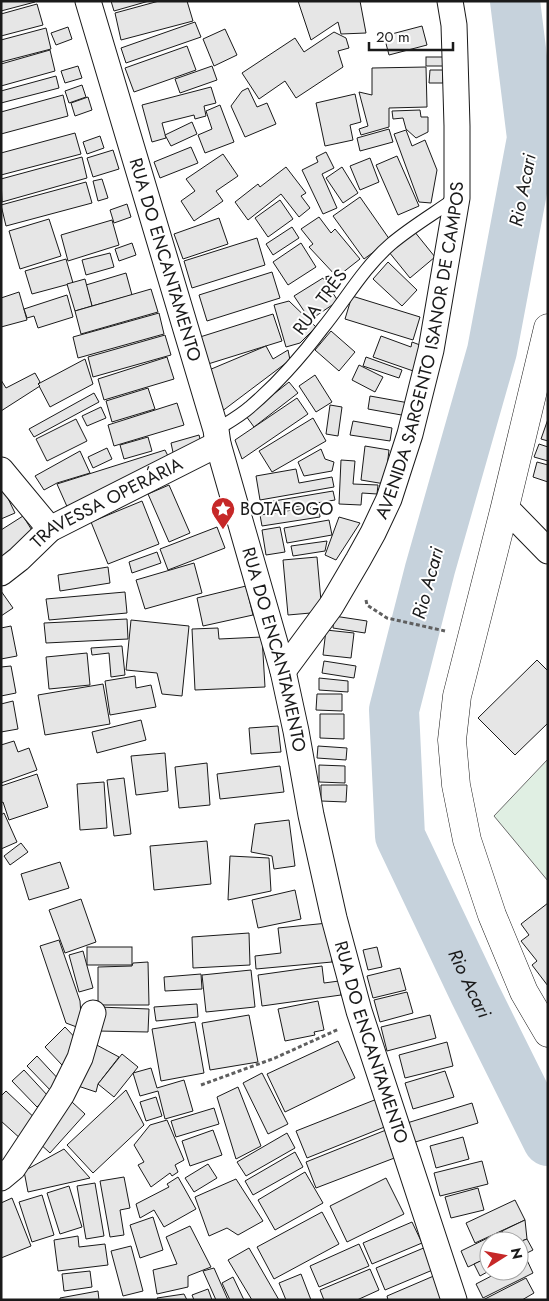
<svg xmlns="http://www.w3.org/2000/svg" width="549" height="1301" viewBox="0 0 549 1301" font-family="Jost,sans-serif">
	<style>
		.green { fill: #e0efe3; stroke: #6a6a6a }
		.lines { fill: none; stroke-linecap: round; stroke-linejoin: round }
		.river { stroke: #c6d2dc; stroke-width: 50 }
		.building { fill: #e6e6e6; stroke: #1a1a1a }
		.service-casing { stroke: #1a1a1a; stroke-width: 14 }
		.minor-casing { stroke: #1a1a1a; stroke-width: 27 }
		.tertiary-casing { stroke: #1a1a1a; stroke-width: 29 }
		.path { stroke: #5f5f5f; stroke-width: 3; stroke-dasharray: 4 2.5; stroke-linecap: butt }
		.service { stroke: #fff; stroke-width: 12 }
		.minor { stroke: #fff; stroke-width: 25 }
		.tertiary { stroke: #fff; stroke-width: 28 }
		.labels { text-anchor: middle; stroke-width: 4; stroke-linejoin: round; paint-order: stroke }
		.street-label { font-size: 18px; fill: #1a1a1a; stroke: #fff }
		.poi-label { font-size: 18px; fill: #1a1a1a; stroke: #fff; text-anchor: start }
		.water-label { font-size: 19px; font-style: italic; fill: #1a1a1a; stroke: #fff }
	</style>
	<rect width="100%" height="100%" fill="#fff"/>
	<!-- green -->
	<polygon class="green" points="548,759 548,881 494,816"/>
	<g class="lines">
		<!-- river -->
		<path class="river" id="s1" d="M515,1L532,138L492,351L430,569L394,710L400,836L475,994L548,1141"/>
	</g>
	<!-- building -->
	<g class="building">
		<polygon points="1,1 35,1 35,2 1,11"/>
		<polygon points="111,1 149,1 114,11"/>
		<polygon points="159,1 187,1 193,21 121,40 115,13"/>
		<polygon points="298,1 360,1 366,33 341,34 338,22 311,40"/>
		<polygon points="37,4 43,25 1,36 1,14"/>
		<polygon points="195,22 201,37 126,63 121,48"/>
		<polygon points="422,26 427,45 389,55 384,36"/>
		<polygon points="68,27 72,39 56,45 51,33"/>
		<polygon points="46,28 51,49 1,62 1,40"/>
		<polygon points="225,29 237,55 214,66 203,39"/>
		<polygon points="334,32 346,38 349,48 338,51 343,67 296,98 285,81 259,99 242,73 295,38 304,52"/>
		<polygon points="187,46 196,70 134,92 125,68"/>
		<polygon points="50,50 55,71 1,86 1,64"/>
		<rect x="426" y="57" width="24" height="9"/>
		<polygon points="78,66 82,78 65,83 61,71"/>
		<polygon points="212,66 217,80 180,93 175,79"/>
		<polygon points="426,67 427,107 389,108 389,127 361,135 359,129 368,126 359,92 372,95 372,68"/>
		<polygon points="430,70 443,70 443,83 429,83"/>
		<polygon points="56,76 59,88 1,103 1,91"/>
		<polygon points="82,85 86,97 69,103 65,91"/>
		<polygon points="211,87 216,103 204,106 206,116 195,119 194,115 162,123 166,138 152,142 142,105"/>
		<polygon points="248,88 257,107 267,103 276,124 245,137 231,106 242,91"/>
		<polygon points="355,94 361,122 350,125 353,140 325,146 316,103"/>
		<polygon points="63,95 68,116 1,134 1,112"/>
		<polygon points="88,97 92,110 75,116 71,103"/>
		<polygon points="220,105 234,142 205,153 198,135 212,129 206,111"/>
		<polygon points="420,110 421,117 428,117 428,132 416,138 406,129 403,118 393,119 392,111"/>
		<polygon points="192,122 197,134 171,146 165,135"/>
		<polygon points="389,129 393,142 360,151 357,138"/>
		<polygon points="406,130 412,146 425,140 437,170 431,203 419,202 394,134"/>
		<polygon points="75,133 81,154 1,175 1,153"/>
		<polygon points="100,136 104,148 87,154 83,142"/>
		<polygon points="191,147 198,163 160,178 154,162"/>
		<polygon points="113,150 119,169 93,177 87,158"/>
		<polygon points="326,152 334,168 322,174 337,208 323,214 302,170 318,162 316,157"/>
		<polygon points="223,154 238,176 216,191 223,201 194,221 181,201 195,191 186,179"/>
		<polygon points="397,156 419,206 398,215 376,165"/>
		<polygon points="82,157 87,178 2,202 1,179"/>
		<polygon points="370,158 379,182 360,190 350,166"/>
		<polygon points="286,167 306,193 301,196 310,208 299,217 281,194 248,220 235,202 258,184 260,187"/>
		<polygon points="342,167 358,193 343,203 326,178"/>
		<polygon points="102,179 108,198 98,201 93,181"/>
		<polygon points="86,182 92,203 6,226 1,205"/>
		<polygon points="360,197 390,240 364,259 333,216"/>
		<polygon points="280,200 293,219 268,237 255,218"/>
		<polygon points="127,204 131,217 114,223 110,210"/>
		<polygon points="319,217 331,233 335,229 360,259 337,277 309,247 313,244 301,229"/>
		<polygon points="219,218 228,244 183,259 174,234"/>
		<polygon points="49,219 61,256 20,269 9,231"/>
		<polygon points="112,220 119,245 68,261 61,235"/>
		<polygon points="292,227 299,238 273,255 266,244"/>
		<polygon points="414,231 435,257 410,278 389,252"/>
		<polygon points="257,238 265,265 192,288 184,261"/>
		<polygon points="132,243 136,255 119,261 115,249"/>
		<polygon points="301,243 316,267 288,285 273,262"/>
		<polygon points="110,253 114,267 86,275 82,260"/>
		<polygon points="66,259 73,283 32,294 25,271"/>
		<polygon points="388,262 417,290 402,306 373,279"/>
		<polygon points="272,272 280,298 207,321 199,295"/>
		<polygon points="126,273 132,295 92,306 86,285"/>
		<polygon points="323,278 338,301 310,320 294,296"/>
		<polygon points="85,279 92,306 75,311 67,284"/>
		<polygon points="151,289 158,312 81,334 75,311"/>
		<polygon points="19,292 27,320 1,327 1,298"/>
		<polygon points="67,295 73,317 38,328 34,316 27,318 24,309"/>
		<polygon points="352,296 420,317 413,340 345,319"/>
		<polygon points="289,301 316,327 300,343 286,347 274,305"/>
		<polygon points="159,313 164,334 78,358 73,337"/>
		<polygon points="273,314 282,341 208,364 200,337"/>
		<polygon points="331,331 355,352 339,371 315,350"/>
		<polygon points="165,335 171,355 93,377 88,357"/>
		<polygon points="381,336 411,347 412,342 428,348 419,373 373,357"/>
		<polygon points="266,346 273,359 288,350 290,360 221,412 209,370"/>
		<polygon points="167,357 174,379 104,400 98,379"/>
		<polygon points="366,357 402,370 399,378 363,366"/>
		<polygon points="85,359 93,384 50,407 38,384"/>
		<polygon points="359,365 383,377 375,392 352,380"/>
		<polygon points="35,373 40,382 38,384 40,386 1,411 1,380 6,388"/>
		<polygon points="315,375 332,402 316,412 299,386"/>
		<polygon points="289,382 298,393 254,427 246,416"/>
		<polygon points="148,388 155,409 112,422 106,401"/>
		<polygon points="94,393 99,402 34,437 29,429"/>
		<polygon points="370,396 409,403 407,416 368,409"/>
		<polygon points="297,398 308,414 242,459 235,440"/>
		<polygon points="177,403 184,425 114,446 108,425"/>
		<polygon points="330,405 342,407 338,436 326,434"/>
		<polygon points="101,407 106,418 87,426 82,416"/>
		<polygon points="313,418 326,441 272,472 259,451"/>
		<polygon points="76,419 87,441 47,461 36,439"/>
		<polygon points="548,419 548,441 541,439"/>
		<polygon points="353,421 392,428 390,441 350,435"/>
		<polygon points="199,435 203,450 174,457 171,443"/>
		<polygon points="148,437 152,451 124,459 120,445"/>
		<polygon points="539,444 548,447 548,461 534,457"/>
		<polygon points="365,446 389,450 385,484 361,480"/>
		<polygon points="107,448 112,459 93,468 88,457"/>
		<polygon points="321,449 325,459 334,462 332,471 304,476 298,462"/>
		<polygon points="165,450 170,460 69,511 57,484"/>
		<polygon points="80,451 90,473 57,483 44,490 35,476"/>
		<polygon points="341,460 355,461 353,484 378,485 377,494 362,493 361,505 339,504"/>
		<polygon points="537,462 548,465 548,482 533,477"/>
		<polygon points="296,469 299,483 332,477 334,487 260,500 256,476"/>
		<polygon points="169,485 190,533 169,542 148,494"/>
		<polygon points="4,490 15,513 1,519 1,492"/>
		<polygon points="333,491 335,500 269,511 268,502"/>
		<polygon points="142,501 159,544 108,564 91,522"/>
		<polygon points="319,506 320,517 262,526 260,515"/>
		<polygon points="23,516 38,540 1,564 1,530"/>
		<polygon points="339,517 360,523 336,560 325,555"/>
		<polygon points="329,520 332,535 287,543 284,528"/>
		<polygon points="217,527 225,548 168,570 160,549"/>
		<polygon points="280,527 285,552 266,555 262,530"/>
		<polygon points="327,541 325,551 293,556 291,546"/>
		<polygon points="157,552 161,563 132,573 129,562"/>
		<polygon points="317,557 322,612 288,615 283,560"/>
		<polygon points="194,563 202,593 145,609 136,580"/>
		<polygon points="108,567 110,583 60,591 58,575"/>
		<polygon points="246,586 253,615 203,626 197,598"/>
		<polygon points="1,591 13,608 1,616"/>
		<polygon points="125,592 127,613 49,620 46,599"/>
		<polygon points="334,616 367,621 365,633 333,628"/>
		<polygon points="127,619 128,639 46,643 44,623"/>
		<polygon points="131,620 189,626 182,696 162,694 157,673 126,670"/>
		<polygon points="11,626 17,656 1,659 1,628"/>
		<polygon points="218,628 219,639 262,637 265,687 195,690 192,629"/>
		<polygon points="326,630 354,633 351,658 323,655"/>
		<polygon points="122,646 125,675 111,677 109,653 92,655 91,648"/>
		<polygon points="87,653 90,685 49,689 46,657"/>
		<polygon points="537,660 548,671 548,723 515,755 478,718"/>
		<polygon points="324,661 356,666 354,678 322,673"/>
		<polygon points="11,666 16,693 1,696 1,667"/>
		<polygon points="135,676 136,688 151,685 156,707 110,715 105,681"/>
		<polygon points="319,678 348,681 348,692 319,690"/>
		<polygon points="103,684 110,724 45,735 38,695"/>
		<polygon points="317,694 342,694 342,711 316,710"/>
		<polygon points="13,701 18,729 1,732 1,704"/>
		<polygon points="320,714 344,714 344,739 320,738"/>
		<polygon points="141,720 146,740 97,753 92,732"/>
		<polygon points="278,726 281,752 251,754 249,728"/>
		<polygon points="14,741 18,752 29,748 37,770 1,783 1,745"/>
		<polygon points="318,746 347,748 346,760 317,758"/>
		<polygon points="165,753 168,791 136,795 131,756"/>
		<polygon points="207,763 210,805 179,808 175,767"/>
		<polygon points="319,765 345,766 345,783 319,782"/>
		<polygon points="280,766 284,792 220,799 217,774"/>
		<polygon points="37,774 48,807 9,820 3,802 1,803 1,786"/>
		<polygon points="124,778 131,834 114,836 107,780"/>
		<polygon points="104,782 107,828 80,830 77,784"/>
		<polygon points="321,785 347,785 346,802 321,801"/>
		<polygon points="4,813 17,842 1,849 1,815"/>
		<polygon points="289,820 295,866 274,869 272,856 251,852 255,824"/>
		<polygon points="207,841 211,884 154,890 150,846"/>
		<polygon points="21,843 28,852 10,865 4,856"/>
		<polygon points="230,856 269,858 271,891 228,900"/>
		<polygon points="60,862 69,888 29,900 21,874"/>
		<polygon points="295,890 301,919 258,928 252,900"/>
		<polygon points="81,899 96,942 65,953 49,910"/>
		<polygon points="548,903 548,986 532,965 537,961 521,941 529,935 521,924"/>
		<polygon points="328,923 332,962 256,969 255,956 281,953 278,928"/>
		<polygon points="249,933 250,965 193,968 192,937"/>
		<polygon points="59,940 80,1001 82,1029 66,1023 40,946"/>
		<rect x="87" y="947" width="45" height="18"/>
		<polygon points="377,947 382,967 368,970 363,950"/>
		<polygon points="83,951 93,988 79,992 69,955"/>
		<polygon points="148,962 149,1005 98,1005 98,967 132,966 133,963"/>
		<polygon points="322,966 324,983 339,981 341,995 262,1006 258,975"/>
		<polygon points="400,968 406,990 373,998 367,976"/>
		<polygon points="251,970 255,1007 206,1012 202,975"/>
		<polygon points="201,974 202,989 165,991 164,977"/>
		<polygon points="407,992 413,1013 380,1022 374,1000"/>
		<polygon points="318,1001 324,1030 314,1032 315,1035 285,1041 278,1009"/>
		<polygon points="197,1004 198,1017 156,1021 154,1007"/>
		<polygon points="99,1007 149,1009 148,1032 98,1031"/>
		<polygon points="249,1015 258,1062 210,1070 202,1023"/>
		<polygon points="430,1015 436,1038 387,1051 381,1027"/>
		<polygon points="195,1022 204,1073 161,1081 152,1029"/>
		<polygon points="65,1027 82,1045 62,1065 45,1047"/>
		<polygon points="338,1041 355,1078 285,1112 267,1074"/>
		<polygon points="447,1042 453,1066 405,1078 399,1055"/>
		<polygon points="93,1043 119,1057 98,1084 96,1092 78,1086"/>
		<polygon points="122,1054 138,1067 114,1097 98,1084"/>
		<polygon points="37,1056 62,1083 53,1093 27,1066"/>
		<polygon points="151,1068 157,1088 184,1080 193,1111 165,1119 158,1091 140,1096 133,1073"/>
		<polygon points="24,1070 48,1096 37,1107 12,1081"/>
		<polygon points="445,1071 454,1097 413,1109 405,1083"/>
		<polygon points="262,1073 288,1124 268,1134 243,1083"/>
		<polygon points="238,1087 261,1146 236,1159 217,1097"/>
		<polygon points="126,1090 144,1125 93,1173 67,1145"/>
		<polygon points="6,1091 39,1122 22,1140 1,1121 1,1096"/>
		<polygon points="156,1097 162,1116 146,1121 140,1102"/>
		<polygon points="377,1099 387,1126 307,1158 296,1131"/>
		<polygon points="72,1102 85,1114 50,1153 37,1141"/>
		<polygon points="472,1103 478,1123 412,1143 407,1123"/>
		<polygon points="214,1108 219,1124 176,1137 171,1121"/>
		<polygon points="167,1120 184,1160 175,1165 178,1172 172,1176 170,1173 151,1187 138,1165 144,1162 134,1145 150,1125"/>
		<polygon points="213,1130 222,1155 190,1166 182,1141"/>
		<polygon points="386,1130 397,1157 316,1188 306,1162"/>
		<polygon points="287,1133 295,1148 246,1176 237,1162"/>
		<polygon points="463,1137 469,1159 436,1168 430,1146"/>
		<polygon points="64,1149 90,1178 28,1192 24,1171"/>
		<polygon points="295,1152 303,1167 253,1195 245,1181"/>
		<polygon points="482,1161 488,1184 440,1196 434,1173"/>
		<polygon points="208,1164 217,1178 194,1192 185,1178"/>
		<polygon points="305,1172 323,1203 275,1230 258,1200"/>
		<polygon points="124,1177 130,1208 120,1210 124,1235 110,1237 100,1181"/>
		<polygon points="178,1177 196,1209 164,1227 154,1210 140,1218 136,1204 169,1187 167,1184"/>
		<polygon points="386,1178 404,1214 347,1242 330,1206"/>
		<polygon points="236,1179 263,1221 238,1235 227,1228 209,1236 195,1197"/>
		<polygon points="95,1183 104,1236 86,1239 77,1186"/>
		<polygon points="69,1186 82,1227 60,1234 47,1193"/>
		<polygon points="478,1188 484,1210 451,1218 445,1197"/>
		<polygon points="42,1195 54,1235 32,1242 19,1202"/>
		<polygon points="12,1198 31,1246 1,1258 1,1203"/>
		<polygon points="515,1200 525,1220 475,1243 466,1223"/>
		<polygon points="322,1212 339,1244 274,1279 257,1247"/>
		<polygon points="153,1217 163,1250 140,1258 130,1225"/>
		<polygon points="525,1220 527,1239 519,1242 519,1241 507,1241 502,1231"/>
		<polygon points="412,1222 422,1243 372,1264 363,1243"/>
		<polygon points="190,1226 211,1267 188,1276 188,1287 157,1294 153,1270 177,1264 166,1237"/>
		<polygon points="502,1231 507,1241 489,1241 489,1257 468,1267 461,1251"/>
		<polygon points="78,1236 79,1247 105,1244 108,1265 58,1271 54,1240"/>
		<polygon points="527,1239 533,1250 519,1257 519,1242"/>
		<polygon points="359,1244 369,1266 319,1287 310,1266"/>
		<polygon points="131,1246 143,1291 123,1296 111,1251"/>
		<polygon points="426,1247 435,1269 385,1290 376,1268"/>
		<polygon points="249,1248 279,1300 252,1300 228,1260"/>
		<polygon points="489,1257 489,1271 480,1276 474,1264"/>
		<polygon points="526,1258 533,1273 483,1298 476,1284 501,1271 519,1271 519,1262"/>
		<polygon points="214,1268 228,1300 216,1300 203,1271"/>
		<polygon points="370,1269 379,1290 357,1300 324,1300 320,1290"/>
		<polygon points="90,1271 92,1287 64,1291 62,1274"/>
		<polygon points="301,1274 311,1300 286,1300 279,1283"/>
		<polygon points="436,1275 446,1297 438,1300 388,1300 387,1296"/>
		<polygon points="233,1277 244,1300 230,1300 222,1283"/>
		<polygon points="526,1278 534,1293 522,1300 483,1300"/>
		<polygon points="208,1289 212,1300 194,1300 192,1295"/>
		<polygon points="98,1291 99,1300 60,1300 60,1298"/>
		<polygon points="184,1294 187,1300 158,1300 157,1298"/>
	</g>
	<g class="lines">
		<!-- service casing -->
		<g class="service-casing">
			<path id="service" d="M216,430C227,423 240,416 250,407C277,384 301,357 322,329C345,301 363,268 391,244C411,227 435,213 456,198"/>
		</g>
		<!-- minor casing -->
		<g class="minor-casing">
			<g id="minor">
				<path id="s2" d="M88,1L216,430L218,444L283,671L296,731L311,815L334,918L359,1011L454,1300"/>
				<polyline points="1,470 50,529"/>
				<polyline points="505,507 548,551"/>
				<path id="s3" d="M1,573L19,559L50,529L218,444"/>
				<path id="s4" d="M283,671L331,606L358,560L373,533L389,499L410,434L431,350L457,198V126L455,57L454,25L450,1"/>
				<polyline points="1,1178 13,1168 62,1094 80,1058 93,1013"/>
			</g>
		</g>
		<!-- tertiary casing -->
		<g class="tertiary-casing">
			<polyline id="tertiary" points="548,328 505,507 457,696 452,740 456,785 467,840 492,915 524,992 548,1033"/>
		</g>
		<!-- path -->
		<g class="path">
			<polyline points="366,600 367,605 387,618 445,631"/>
			<polyline points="201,1085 275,1058 339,1029"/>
		</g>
		<!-- service -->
		<use href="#service" class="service"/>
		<!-- minor -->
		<use href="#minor" class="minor"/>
		<!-- tertiary -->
		<use href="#tertiary" class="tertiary"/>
	</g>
	<!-- icons -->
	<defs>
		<g id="sight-pin" transform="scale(1.25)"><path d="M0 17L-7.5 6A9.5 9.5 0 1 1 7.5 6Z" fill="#c62828" stroke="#fff"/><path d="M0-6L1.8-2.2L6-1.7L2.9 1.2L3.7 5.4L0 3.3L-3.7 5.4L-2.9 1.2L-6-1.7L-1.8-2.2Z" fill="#fff"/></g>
	</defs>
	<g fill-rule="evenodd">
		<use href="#sight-pin" x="223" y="509"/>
	</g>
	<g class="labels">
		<!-- street labels -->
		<g class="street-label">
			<text dy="6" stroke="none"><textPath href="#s2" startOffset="270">RUA DO ENCANTAMENTO</textPath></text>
			<text transform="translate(320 302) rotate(-53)" y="6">RUA TRÊS</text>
			<text dy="6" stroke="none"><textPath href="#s4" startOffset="355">AVENIDA SARGENTO ISANOR DE CAMPOS</textPath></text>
			<text dy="6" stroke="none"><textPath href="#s3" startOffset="128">TRAVESSA OPERÁRIA</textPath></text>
			<text dy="6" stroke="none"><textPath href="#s2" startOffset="675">RUA DO ENCANTAMENTO</textPath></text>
			<text dy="6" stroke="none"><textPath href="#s2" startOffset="1080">RUA DO ENCANTAMENTO</textPath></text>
		</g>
		<!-- poi labels -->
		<g class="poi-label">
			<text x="240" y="515">BOTAFOGO</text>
		</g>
		<!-- water labels -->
		<g class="water-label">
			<text transform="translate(522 190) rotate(-79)" y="7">Rio Acari</text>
			<text transform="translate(427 583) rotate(-75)" y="7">Rio Acari</text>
			<text dy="7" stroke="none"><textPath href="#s1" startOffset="1016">Rio Acari</textPath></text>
		</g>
	</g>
	<!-- border -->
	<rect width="549" height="1301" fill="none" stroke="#1a1a1a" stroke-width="5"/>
	<!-- north arrow -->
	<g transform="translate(504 1256) rotate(79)"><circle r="24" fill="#ffffff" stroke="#a3a3a3"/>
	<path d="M0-4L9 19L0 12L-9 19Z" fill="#c62828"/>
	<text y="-8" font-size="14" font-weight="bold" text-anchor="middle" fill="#1a1a1a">N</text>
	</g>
	<!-- scale -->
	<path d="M369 42v8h84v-8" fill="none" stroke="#1a1a1a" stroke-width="2.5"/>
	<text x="376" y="42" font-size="15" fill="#1a1a1a" stroke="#ffffff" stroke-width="4" paint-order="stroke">20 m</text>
</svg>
